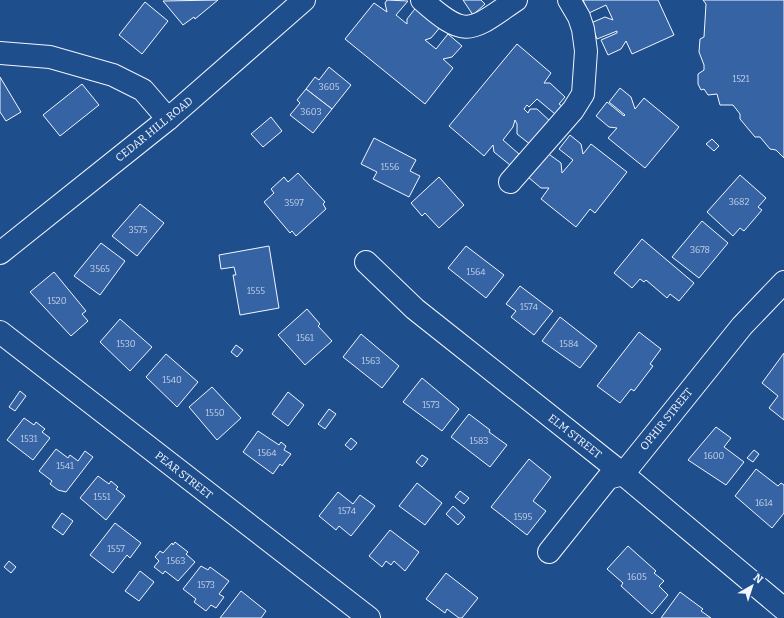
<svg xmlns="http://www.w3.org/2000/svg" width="784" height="618" viewBox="0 0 784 618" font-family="Bitter,serif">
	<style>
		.building { fill: #3563a3; stroke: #f2f6ff }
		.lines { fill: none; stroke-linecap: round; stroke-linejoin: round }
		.minor-casing { stroke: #f2f6ff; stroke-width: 24 }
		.minor { stroke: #1f4e8c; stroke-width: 22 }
		.labels { text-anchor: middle; stroke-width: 3; stroke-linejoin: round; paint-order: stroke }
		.number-label { font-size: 9px; fill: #c3d1e8 }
		.street-label { font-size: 11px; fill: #f2f6ff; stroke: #1f4e8c }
	</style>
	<rect width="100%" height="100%" fill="#1f4e8c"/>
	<!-- building -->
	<g class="building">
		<polygon points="218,0 195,19 194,17 183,25 163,1"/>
		<polygon points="387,0 408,1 396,15 407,24 407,19 418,5 442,25 431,38 425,40 436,49 448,34 462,46 452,57 443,59 453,68 425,104 345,39 374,3 387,12 385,3"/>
		<polygon points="463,0 481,0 485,4 473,15"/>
		<polygon points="583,0 658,0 674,35 632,54 626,41 621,49 608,55 601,40 617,33 617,31 597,39 591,23 605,17 613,20 606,5 589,13"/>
		<polygon points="703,0 784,0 784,158 776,150 770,149 760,137 755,137 740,119 740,114 733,105 720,105 717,94 708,95 704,89 701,90 698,84 698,74 704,70 704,65 699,52 700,39 704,37 706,4"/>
		<polygon points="145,2 168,21 142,54 119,35"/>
		<polygon points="517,44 551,73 544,83 550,83 565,97 559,104 562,106 555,114 537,99 529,107 527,105 524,109 528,113 530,109 537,109 551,122 531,145 517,134 517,124 515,120 513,127 503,140 519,154 510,165 494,152 493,145 484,156 449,126"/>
		<polygon points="329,67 351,85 332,109 306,89 315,77 319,80"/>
		<polygon points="0,77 21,112 6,121 0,112"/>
		<polygon points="82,84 99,105 60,136 43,115"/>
		<polygon points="620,88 631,97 635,109 644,98 679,127 645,168 608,138 617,128 609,127 596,116 607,102 624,116 625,115 609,102"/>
		<polygon points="306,89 332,109 313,133 290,115 300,103 297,100"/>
		<polygon points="271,117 282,131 263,147 251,134"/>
		<polygon points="570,135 581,144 583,154 591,144 627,172 595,213 590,209 576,227 541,199 549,188 541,188 528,177 546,152 561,163 562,173 573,160 559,149"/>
		<polygon points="374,138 416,160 410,171 420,176 409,197 373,179 377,172 361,164"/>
		<polygon points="712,139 719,146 714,151 706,144"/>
		<polygon points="298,173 325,202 323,204 326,209 296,236 292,231 290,233 264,202 274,193 271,189 284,177 288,182"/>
		<polygon points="740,175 766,198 758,207 762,210 744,231 740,228 733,236 707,212"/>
		<polygon points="439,177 464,205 439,228 425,213 422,216 411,203"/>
		<polygon points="140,204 164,223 137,256 112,236"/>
		<polygon points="702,221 728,243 699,278 672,257"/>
		<polygon points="642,239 694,283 679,301 670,294 667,298 646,280 644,282 640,279 632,288 614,273"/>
		<polygon points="101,243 125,261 100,295 74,276"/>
		<polygon points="269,246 279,308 240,315 233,275 236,275 234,267 221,269 219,255"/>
		<polygon points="466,246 504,275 486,298 448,268"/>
		<polygon points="54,272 86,311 82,314 88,321 71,336 30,292"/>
		<polygon points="520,286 553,311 534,335 511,317 516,311 506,304"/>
		<polygon points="307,309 320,324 318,326 332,341 305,365 278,335"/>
		<polygon points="560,317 597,346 580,368 542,341"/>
		<polygon points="120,319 152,347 130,371 100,342"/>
		<polygon points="639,332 661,349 650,364 653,366 634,391 631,389 620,403 597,386"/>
		<polygon points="361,334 399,366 382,388 343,357"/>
		<polygon points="236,345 243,350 237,357 231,352"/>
		<polygon points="784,353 784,420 769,408 778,396 762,383"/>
		<polygon points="166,354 198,382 177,407 146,377"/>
		<polygon points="422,378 459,409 442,431 403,402"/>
		<polygon points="212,387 241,418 217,440 189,407"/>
		<polygon points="20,391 26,396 15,411 9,407"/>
		<polygon points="288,392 304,405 288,426 272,414"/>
		<polygon points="329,409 336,414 325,429 318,424"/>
		<polygon points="469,414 490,430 489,432 507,445 490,467 451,437"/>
		<polygon points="24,418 34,425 36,422 45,429 42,432 50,438 33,460 7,440"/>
		<polygon points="716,427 731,438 724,447 744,462 726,485 688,460"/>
		<polygon points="258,431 279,445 281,442 286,446 284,450 291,454 282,466 280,464 273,474 243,452"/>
		<polygon points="351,438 357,443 351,450 345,445"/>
		<polygon points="56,449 68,458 70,455 78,461 85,451 93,457 66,492 58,490 50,484 52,481 39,471"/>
		<polygon points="754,450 759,454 753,462 747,458"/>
		<polygon points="422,455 428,459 422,467 416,462"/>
		<polygon points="529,459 551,477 533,501 546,511 527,535 491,507"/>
		<polygon points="756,469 778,486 781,483 784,485 784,513 772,528 735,496"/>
		<polygon points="98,476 109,484 111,481 118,487 116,489 125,496 106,520 80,498"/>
		<polygon points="417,483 442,503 425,525 399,506"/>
		<polygon points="460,491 469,498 464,504 455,497"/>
		<polygon points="338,492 353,504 360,495 375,506 351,536 339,526 336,530 319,516"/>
		<polygon points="453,506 465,517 458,525 446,514"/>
		<polygon points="62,513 73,521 63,535 52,527"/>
		<polygon points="115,523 141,543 130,558 127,555 113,573 90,555"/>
		<polygon points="390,530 419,552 405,571 394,561 391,565 386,561 382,567 369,556"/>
		<polygon points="175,542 188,552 186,554 195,562 178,581 165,571 163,574 154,567 159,561 155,557 160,551 163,553 172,543 173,545"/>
		<polygon points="628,546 656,571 654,573 664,581 659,586 668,595 652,614 621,586 623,583 607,569"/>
		<polygon points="9,561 16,567 11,573 4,567"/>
		<polygon points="201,566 208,570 210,567 229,581 219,594 224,597 216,608 211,605 206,611 194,602 196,599 183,589"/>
		<polygon points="140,571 154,582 139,601 125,591"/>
		<polygon points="446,573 478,598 462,618 459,618 447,609 445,613 426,599"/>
		<polygon points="241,591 266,611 261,618 220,618"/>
		<polygon points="680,592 703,609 701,611 711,618 661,618"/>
	</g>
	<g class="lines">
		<!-- minor casing -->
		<g class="minor-casing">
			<g id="minor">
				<path d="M422,0C467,40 470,31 516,0"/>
				<polyline points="0,53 50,57 113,75 143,90 168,119"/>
				<polyline points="510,182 573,110 583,94 586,51 583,29 579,17 569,0"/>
				<polyline points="0,253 168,119 304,0"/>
				<polyline points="366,262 415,309 623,474 784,609"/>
				<polyline points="0,332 369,618"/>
				<polyline points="549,552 608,478 623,474 742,326 784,282"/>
			</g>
		</g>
		<!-- minor -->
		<use href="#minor" class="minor"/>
	</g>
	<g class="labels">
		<!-- number labels -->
		<g class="number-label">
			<text x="741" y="82">1521</text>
			<text x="329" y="90">3605</text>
			<text x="311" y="115">3603</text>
			<text x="390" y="170">1556</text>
			<text x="739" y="205">3682</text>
			<text x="294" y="206">3597</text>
			<text x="138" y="233">3575</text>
			<text x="700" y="253">3678</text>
			<text x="100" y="272">3565</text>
			<text x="476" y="275">1564</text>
			<text x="256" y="294">1555</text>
			<text x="57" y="304">1520</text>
			<text x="529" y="310">1574</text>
			<text x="305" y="341">1561</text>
			<text x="126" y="347">1530</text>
			<text x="569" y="347">1584</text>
			<text x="371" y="364">1563</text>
			<text x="172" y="383">1540</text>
			<text x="431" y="408">1573</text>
			<text x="215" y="416">1550</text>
			<text x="29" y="442">1531</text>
			<text x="479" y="444">1583</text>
			<text x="267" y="456">1564</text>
			<text x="714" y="459">1600</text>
			<text x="65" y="469">1541</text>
			<text x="102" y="500">1551</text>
			<text x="764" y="506">1614</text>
			<text x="347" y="514">1574</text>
			<text x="523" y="520">1595</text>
			<text x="116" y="552">1557</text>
			<text x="176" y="564">1563</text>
			<text x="637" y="580">1605</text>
			<text x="206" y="588">1573</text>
		</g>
		<!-- street labels -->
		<g class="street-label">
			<text transform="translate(154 129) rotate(-39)" y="4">CEDAR HILL ROAD</text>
			<text transform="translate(666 419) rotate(-51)" y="4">OPHIR STREET</text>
			<text transform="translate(575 436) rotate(38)" y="4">ELM STREET</text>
			<text transform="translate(184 475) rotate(38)" y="4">PEAR STREET</text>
		</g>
	</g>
	<!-- north arrow -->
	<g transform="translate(752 586) rotate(39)" stroke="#1f4e8c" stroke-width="3" paint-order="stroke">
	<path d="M0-3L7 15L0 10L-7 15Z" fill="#f2f6ff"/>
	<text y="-6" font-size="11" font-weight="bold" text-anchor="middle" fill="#f2f6ff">N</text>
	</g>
</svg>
